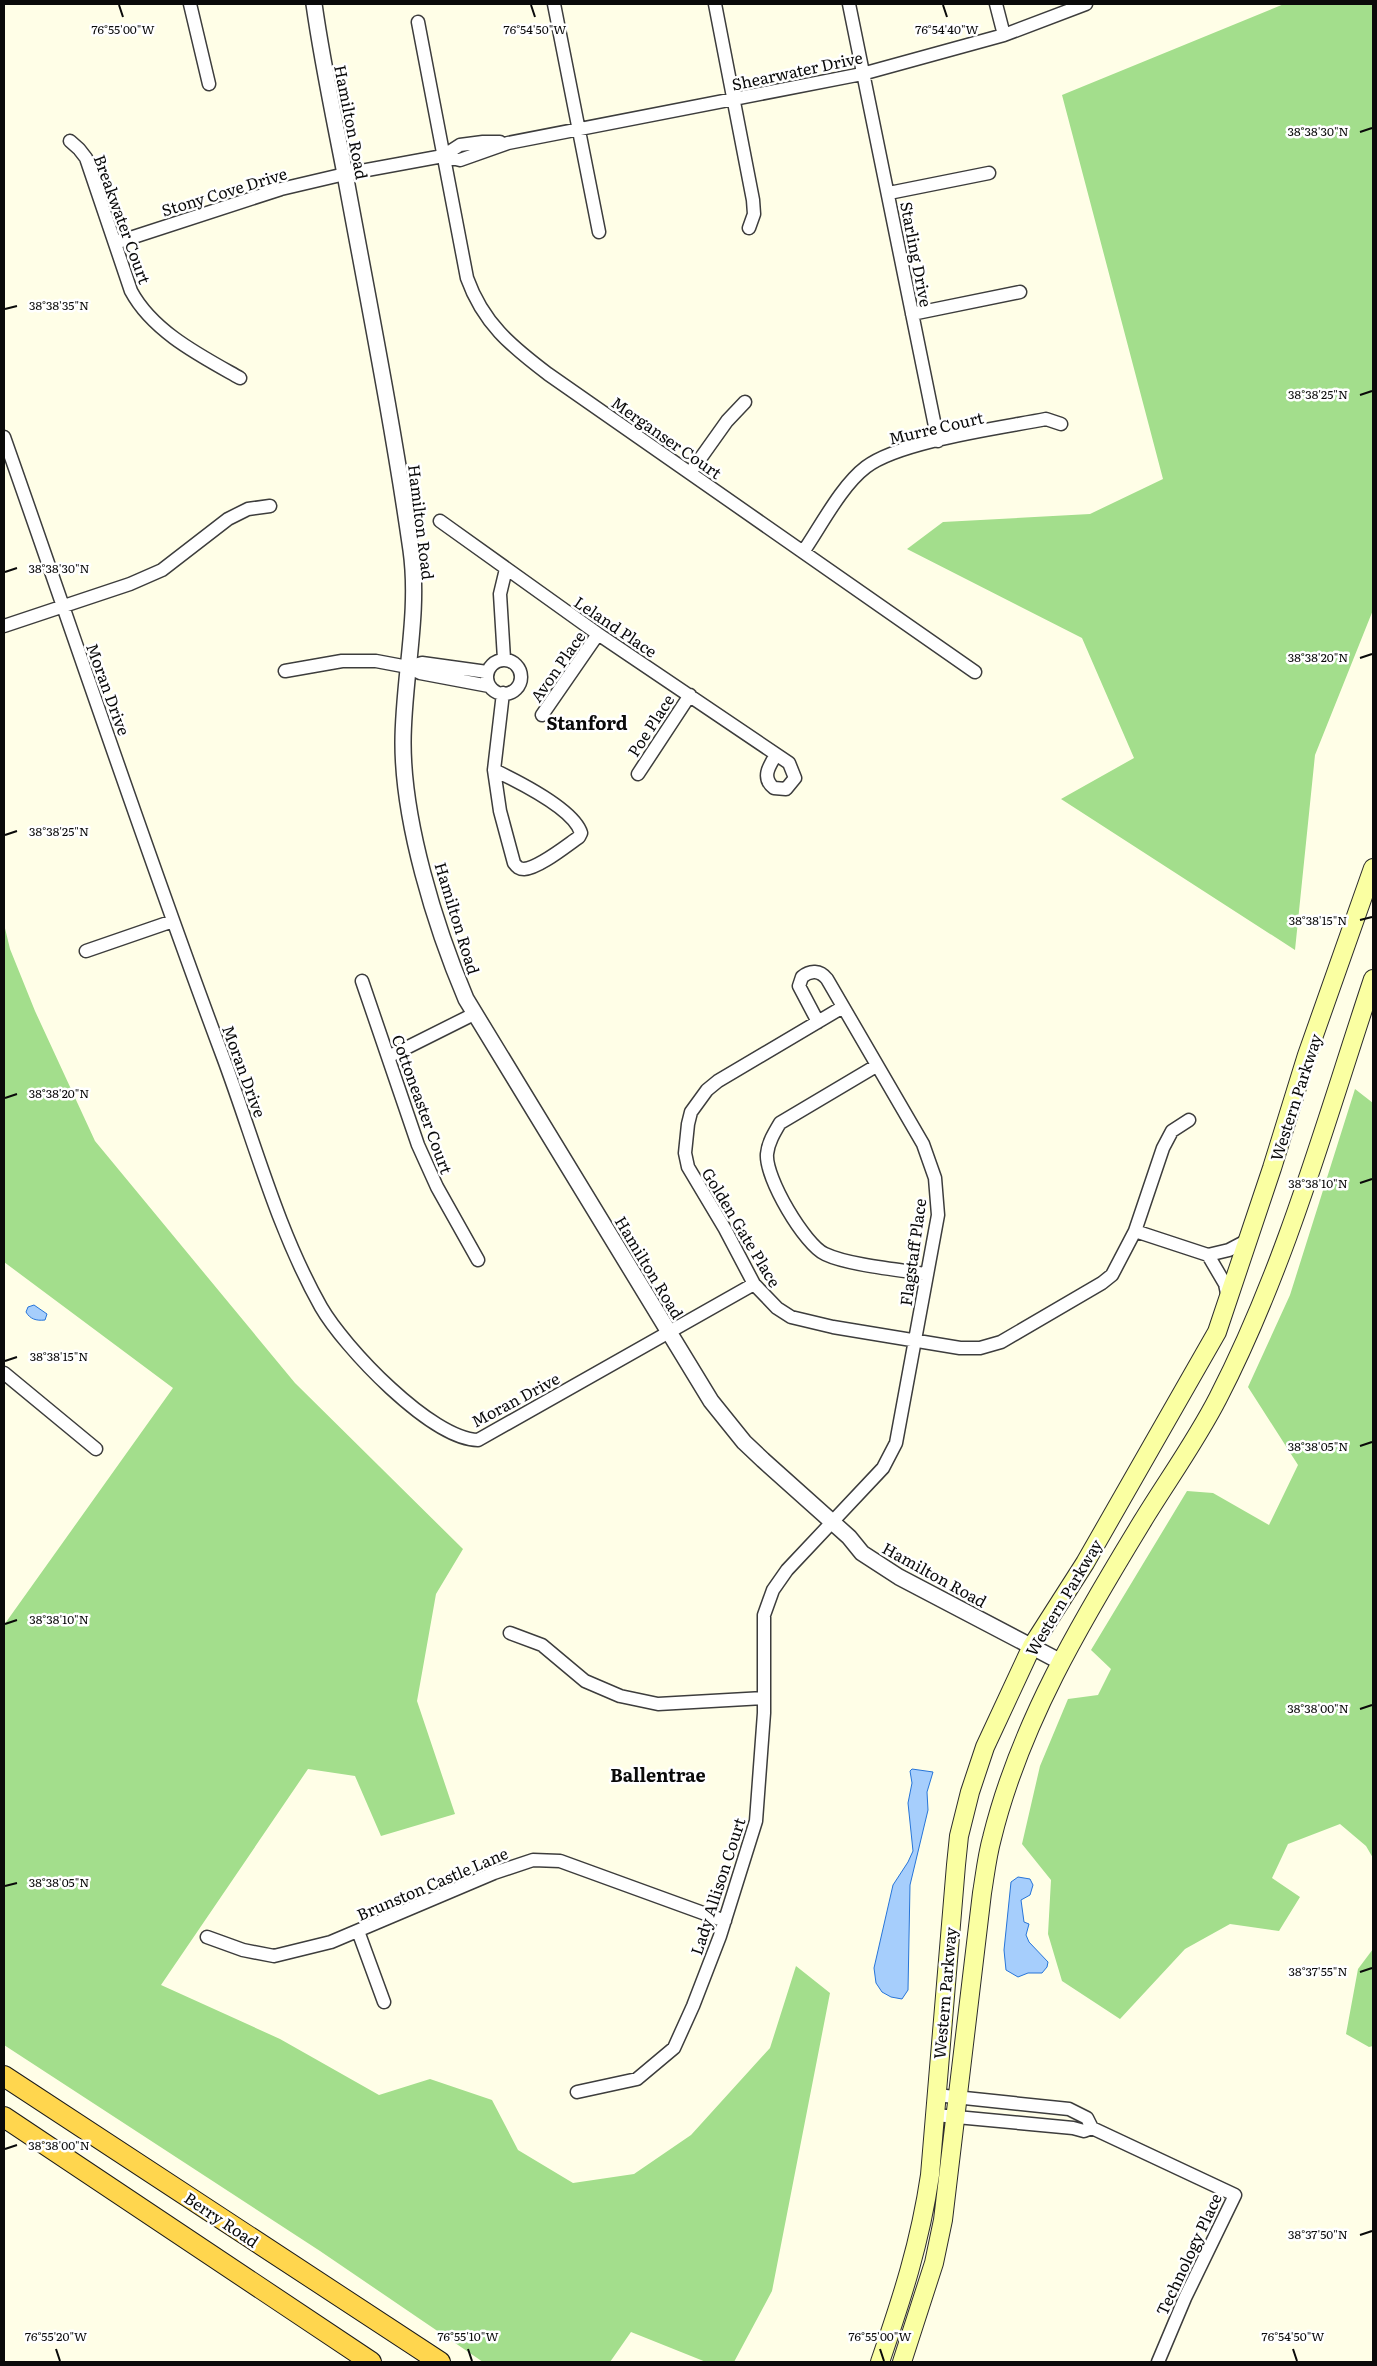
<svg xmlns="http://www.w3.org/2000/svg" width="1377" height="2366" font-family="Literata,serif">
<style>
.forest{fill:#a3de8c}
.water{fill:#a6cefc;stroke:#2775d9}
.lines{fill:none;stroke-linecap:round;stroke-linejoin:round}
.minor-casing{stroke:#3d3d3d;stroke-width:15}
.tertiary-casing{stroke:#3d3d3d;stroke-width:18}
.secondary-casing{stroke:#2c2c2c;stroke-width:20}
.trunk-casing{stroke:#1b1b1b;stroke-width:22}
.minor{stroke:#fff;stroke-width:12}
.tertiary{stroke:#fff;stroke-width:15}
.secondary{stroke:#faffa2;stroke-width:18}
.trunk{stroke:#ffd64e;stroke-width:20}
.ticks{fill:none;stroke:#0a0a0a;stroke-width:2}
.labels{text-anchor:middle;dominant-baseline:central;stroke-width:5;stroke-linejoin:round;paint-order:stroke}
.street-label{font-size:16px;fill:#0a0a0a;stroke:#fff}
.neighbourhood-label{font-size:18px;font-weight:bold;fill:#0a0a0a;stroke:#fff}
.ticks-label{font-size:12px;text-anchor:middle;fill:#0a0a0a;stroke:#fff;stroke-width:5;stroke-linejoin:round;paint-order:stroke}
</style>
<rect width="100%" height="100%" fill="#fffee7"/>
<path class="forest" d="M1284,4h89v606l-58,145 -20,195 -234,-151 73,-41 -52,-120 -175,-89 36,-27 147,-8 73,-35 -101,-384z
M4,924l6,25 25,62 60,130 200,242 168,166 -27,45 -19,107 38,113 -74,22 -26,-60 -47,-7 -147,216 119,54 99,56 51,-16 62,21 26,50 55,33 61,-9 57,-39 79,-87 26,-82 34,27 -58,298 -38,71h-28l-75,-30 -21,30h-127l-163,-111 -316,-206v-420l169,-237 -169,-126z
M1355,1089l18,14v755l-7,-12 -26,-22 -52,20 -16,34 28,19 -21,34 -49,-7 -45,25 -65,70 -58,-38 -14,-47 3,-54 -29,-36 18,-78 28,-67 30,-4 13,-26 -20,-19 96,-159 26,2 56,32 29,-60 -50,-78 42,-92z
M1373,1949v97l-4,1 -23,-13 12,-65z"/>
<path class="water" d="M34,1305l13,9 -2,6c-9,1 -15,-1 -19,-8l2,-5z
M912,1769l21,3 -6,20 1,18 -18,75 -2,105 -6,9 -11,-2 -9,-5 -6,-9 -2,-15 19,-83 15,-23 5,-11 -5,-48 4,-20 -2,-12z
M1018,1877l12,2 3,6 -3,10 -9,5 3,22 5,2 -3,11 3,7 19,20 -1,5 -5,6h-14l-10,4 -12,-7 -2,-20 7,-68z"/>
<g class="lines">
<defs>
<path id="minor" d="M190,4l19,80
M554,4l45,228
M715,4l38,196 1,14 -5,14
M849,4l89,437
M996,4l8,31
M418,22l49,256c16,45 44,68 81,96l427,298
M70,141l9,8 7,9 45,133c22,41 70,65 109,87
M443,156l17,4 48,-17 354,-69 142,-39 82,-31
M889,193l100,-20
M115,243l166,-54 64,-15 98,-18 17,-11 23,-3h17
M912,314l108,-22
M4,437c73,207 142,415 219,620 31,83 54,172 98,250 23,40 110,132 157,133l276,-156
M690,473l37,-52 18,-19
M440,521l158,113 191,129 6,15 -9,11 -12,-1c-13,-10 -5,-22 2,-33
M803,552c18,-26 38,-66 63,-85 34,-26 135,-39 180,-48l15,5
M4,626l126,-42 32,-14 66,-51 20,-10 22,-3
M504,659l-4,-65 6,-25
M487 677a17 17 0 1 1 34 0a17 17 0 1 1-34 0Z
M408,667l14,-4 65,9
M285,671l57,-10h34l32,6 12,6 69,13
M542,715l56,-81
M494,770c23,11 80,39 87,63l-2,4c-13,9 -40,31 -55,32 -5,0 -7,-2 -10,-6l-14,-52z
M494,770l9,-77
M638,774l52,-79
M86,951l87,-30
M362,981l56,164 19,42 41,73
M843,1007l-125,74 -11,9 -16,22 -3,12 -3,29 3,14 37,62 29,55 23,24 14,9 42,10 127,21h20l21,-6 101,-59 10,-8 23,-44 28,-83 9,-17 17,-11
M388,1057l86,-43
M876,1066l-96,57c-6,10 -12,20 -13,31 -2,24 38,91 58,100 23,11 75,16 102,20
M1135,1231l73,24 21,-5 19,-10
M1208,1255l17,29 3,14
M4,1373l92,76
M510,1633l32,12 43,36 35,15 38,8 106,-6
M358,1931l26,71
M207,1937l36,13 31,6 57,-14 163,-69 39,-13 27,1 165,60
M577,2092l60,-13 37,-31 19,-42 27,-70 36,-115 8,-108v-98l9,-25 14,-20 96,-102 13,-25 42,-228 -3,-37 -12,-34 -96,-165c-7,-9 -17,-9 -25,-2l-3,9 19,36
M936,2095l133,14 18,9 5,10 143,67 -50,103 -27,64
M935,2115l138,13 11,3 8,-3"/>
<path id="tertiary" d="M314,4c8,57 20,113 31,170 23,125 48,250 66,376 9,64 -8,129 -8,193 0,79 32,183 63,256l245,402 33,41 19,18 86,77 13,16 37,24 162,85"/>
<path id="secondary" d="M880,2362c22,-64 40,-119 50,-187l26,-310 3,-29 11,-44 15,-45 47,-101 53,-83 132,-231 55,-164 35,-113 66,-187
M902,2362l32,-99 9,-43 39,-327c3,-18 5,-37 10,-55 28,-114 89,-216 150,-316 25,-41 54,-81 76,-124 68,-132 108,-278 155,-419"/>
<path id="trunk" d="M4,2076l436,286
M4,2117l367,245"/>
</defs>
<use href="#minor" class="minor-casing"/>
<use href="#tertiary" class="tertiary-casing"/>
<use href="#secondary" class="secondary-casing"/>
<use href="#trunk" class="trunk-casing"/>
<use href="#minor" class="minor"/>
<use href="#tertiary" class="tertiary"/>
<use href="#secondary" class="secondary"/>
<use href="#trunk" class="trunk"/>
</g>
<path class="ticks" d="M119,5l4,12M531,5l4,12M943,5l4,12M1360,132l12,-4M5,309l12,-3M1360,395l12,-4M5,572l12,-4M1360,658l12,-4M5,835l12,-4M1360,920l12,-3M5,1098l12,-4M1360,1183l12,-4M5,1361l12,-4M1360,1446l12,-4M5,1624l12,-4M1360,1709l12,-4M5,1886l12,-3M1360,1972l12,-4M5,2149l12,-4M1360,2235l12,-4M56,2349l4,12M468,2349l4,12M880,2349l4,12M1293,2349l4,12"/>
<g class="labels">
<g class="street-label">
<text transform="translate(797 70) rotate(-12)">Shearwater Drive</text>
<text transform="translate(352 122) rotate(79)">Hamilton Road</text>
<text transform="translate(224 191) rotate(-17)">Stony Cove Drive</text>
<text transform="translate(123 219) rotate(70)">Breakwater Court</text>
<text transform="translate(917 254) rotate(79)">Starling Drive</text>
<text transform="translate(936 427) rotate(-13)">Murre Court</text>
<text transform="translate(667 437) rotate(35)">Merganser Court</text>
<text transform="translate(422 522) rotate(83)">Hamilton Road</text>
<text transform="translate(616 626) rotate(34)">Leland Place</text>
<text transform="translate(557 666) rotate(-55)">Avon Place</text>
<text transform="translate(109 689) rotate(70)">Moran Drive</text>
<text transform="translate(650 725) rotate(-57)">Poe Place</text>
<text transform="translate(458 918) rotate(73)">Hamilton Road</text>
<text transform="translate(245 1071) rotate(70)">Moran Drive</text>
<text transform="translate(1295 1097) rotate(-72)">Western Parkway</text>
<text transform="translate(423 1104) rotate(70)">Cottoneaster Court</text>
<text transform="translate(742 1227) rotate(59)">Golden Gate Place</text>
<text transform="translate(912 1252) rotate(-82)">Flagstaff Place</text>
<text transform="translate(650 1267) rotate(59)">Hamilton Road</text>
<text transform="translate(515 1399) rotate(-28)">Moran Drive</text>
<text transform="translate(935 1574) rotate(29)">Hamilton Road</text>
<text transform="translate(1063 1597) rotate(-59)">Western Parkway</text>
<text transform="translate(432 1883) rotate(-23)">Brunston Castle Lane</text>
<text transform="translate(717 1886) rotate(-72)">Lady Allison Court</text>
<text transform="translate(944 1993) rotate(-85)">Western Parkway</text>
<text transform="translate(222 2219) rotate(34)">Berry Road</text>
<text transform="translate(1188 2254) rotate(-65)">Technology Place</text>
</g>
<g class="neighbourhood-label">
<text x="587" y="722">Stanford</text>
<text x="658" y="1774">Ballentrae</text>
</g>
</g>
<g class="ticks-label">
<text x="123" y="34">76°55'00"W</text>
<text x="535" y="34">76°54'50"W</text>
<text x="947" y="34">76°54'40"W</text>
<text x="1318" y="136">38°38'30"N</text>
<text x="59" y="310">38°38'35"N</text>
<text x="1318" y="399">38°38'25"N</text>
<text x="59" y="573">38°38'30"N</text>
<text x="1318" y="662">38°38'20"N</text>
<text x="59" y="836">38°38'25"N</text>
<text x="1318" y="925">38°38'15"N</text>
<text x="59" y="1098">38°38'20"N</text>
<text x="1318" y="1188">38°38'10"N</text>
<text x="59" y="1361">38°38'15"N</text>
<text x="1318" y="1451">38°38'05"N</text>
<text x="59" y="1624">38°38'10"N</text>
<text x="1318" y="1713">38°38'00"N</text>
<text x="59" y="1887">38°38'05"N</text>
<text x="1318" y="1976">38°37'55"N</text>
<text x="59" y="2150">38°38'00"N</text>
<text x="1318" y="2239">38°37'50"N</text>
<text x="56" y="2341">76°55'20"W</text>
<text x="468" y="2341">76°55'10"W</text>
<text x="880" y="2341">76°55'00"W</text>
<text x="1293" y="2341">76°54'50"W</text>
</g>
<rect width="1377" height="2366" fill="none" stroke="#0a0a0a" stroke-width="10"/>
</svg>
